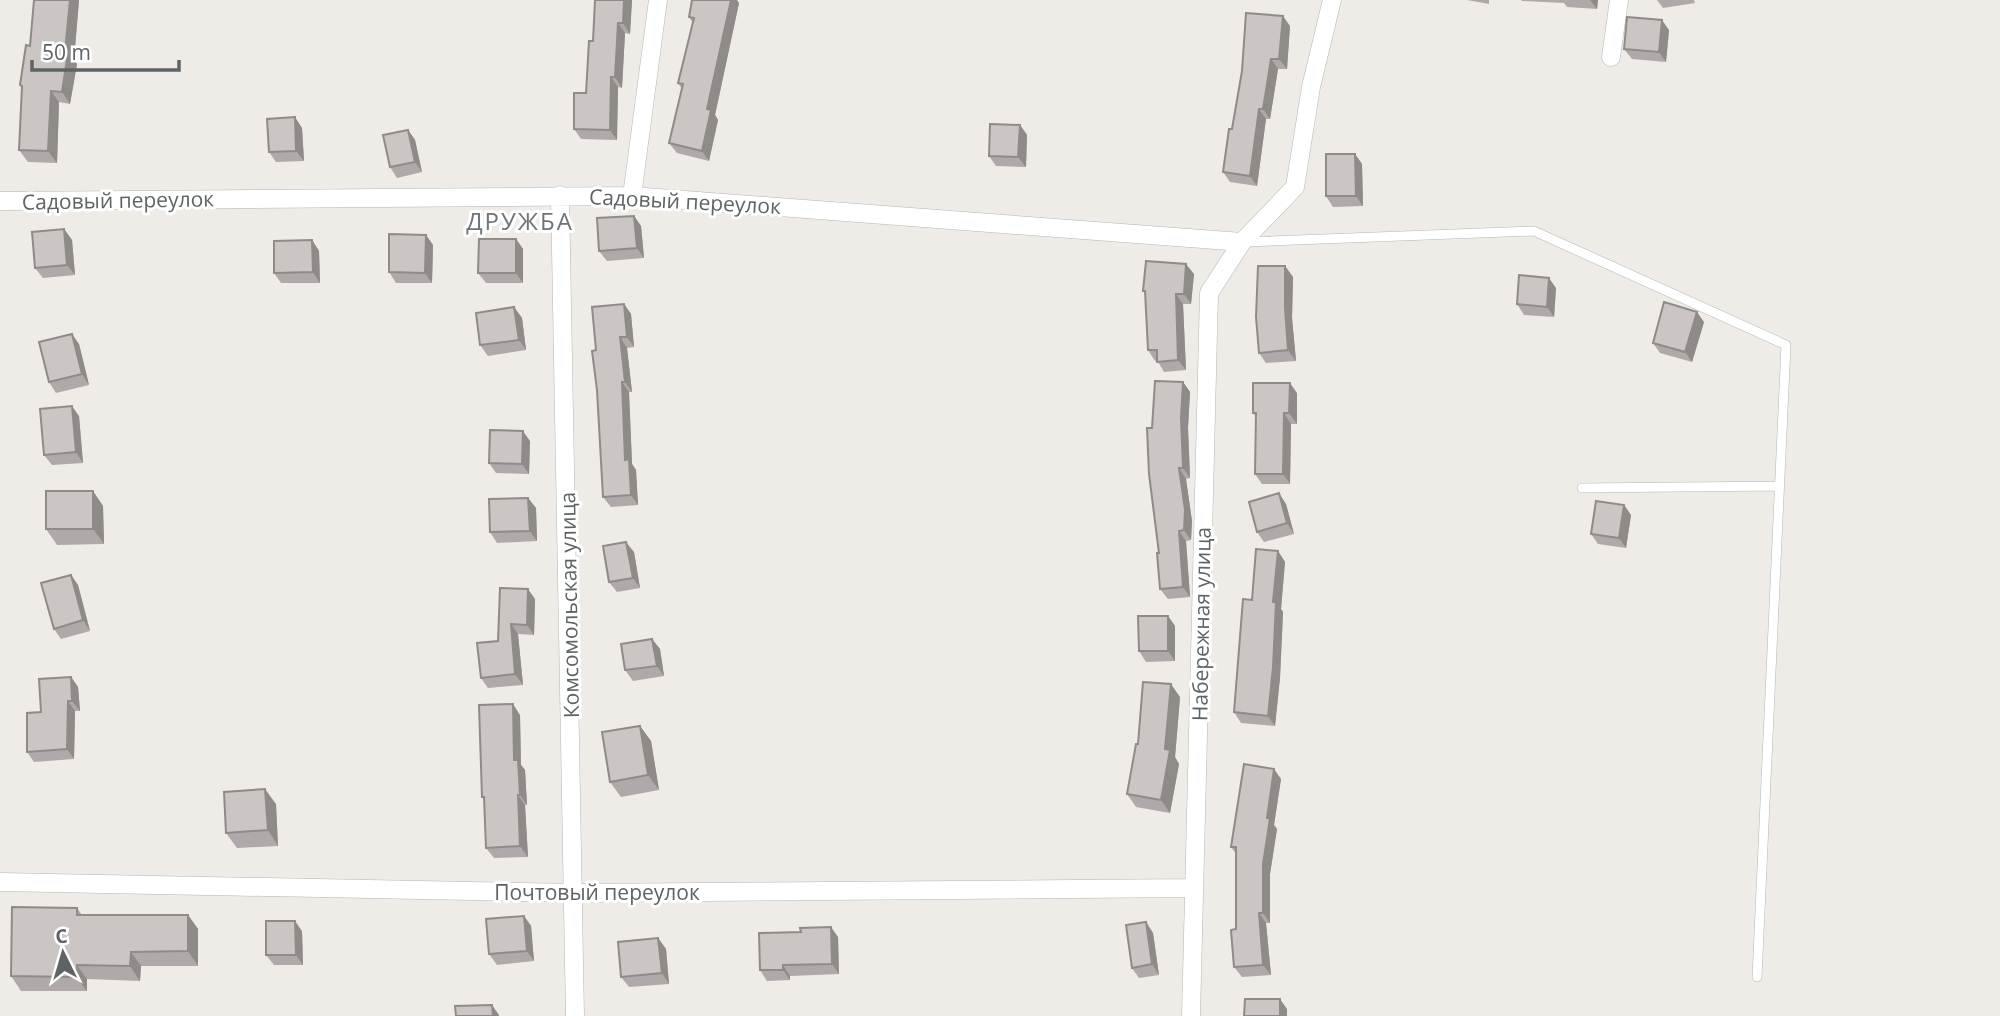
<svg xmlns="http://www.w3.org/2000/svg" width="2000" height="1016" font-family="'Open Sans',sans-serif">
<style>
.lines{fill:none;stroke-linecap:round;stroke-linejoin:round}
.service-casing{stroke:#b2b6b8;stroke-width:10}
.minor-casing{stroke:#b2b6b8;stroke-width:19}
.service{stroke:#fff;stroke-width:9}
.minor{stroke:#fff;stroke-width:18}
.wall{fill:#afaaa9}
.shaded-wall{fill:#8e8b89}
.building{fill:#cbc6c4;stroke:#8e8b89;stroke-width:2}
.labels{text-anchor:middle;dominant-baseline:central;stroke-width:6;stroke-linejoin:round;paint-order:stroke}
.street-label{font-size:21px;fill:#5e6466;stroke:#fff}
.quarter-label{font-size:24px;letter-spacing:2px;fill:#6f7678;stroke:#fff}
</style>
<rect width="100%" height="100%" fill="#efebe7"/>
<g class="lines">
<defs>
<path id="service" d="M1244,242l290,-11 252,114 -29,632
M1582,488l198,-2"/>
<path id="minor" d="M1611,57l8,-57
M560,195l15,821
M632,196l26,-196
M0,201l632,-5 610,46
M0,882l575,11 619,-5
M1191,1016l18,-723 33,-51 53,-55 16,-100 21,-87"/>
</defs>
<use href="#service" class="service-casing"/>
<use href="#minor" class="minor-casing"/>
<use href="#service" class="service"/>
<use href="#minor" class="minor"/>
</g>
<path class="wall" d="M34,0h45l-5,60 3,4 -7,40 -11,-2 -2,61 -29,-1 -9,-12 3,-62 -2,-3 10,-39z
M595,0h37l-2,34 -5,-1 -3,55 -4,-1 -1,53 -36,-1 -7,-10 12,-36 7,-52z
M1467,0h22v4z
M1521,0h77l-1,9 -30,-2 -3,-4 -42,-2z
M1657,0h37l1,3 -32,5z
M739,3l-24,112 3,5 -9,41 -32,-8 -8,-10 13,-54 -4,-6 15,-60 -4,-6z
M1290,26l-3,43h-9l-8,50h-4l-9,67 -27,-4 -7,-10 9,-43z
M1669,30l-3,32 -34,-3 -8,-10z
M1020,125l7,10 -1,32 -30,-1 -7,-10z
M302,128l2,33 -28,1 -7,-10z
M408,130l7,10 7,32 -25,6 -7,-11z
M1355,154l7,10 1,42 -30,1 -7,-11z
M634,216l7,10 3,32 -37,3 -8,-10z
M64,229l8,11 3,35 -32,3 -8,-10z
M426,235l7,10 -1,38h-36l-7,-11z
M516,239l7,10v34h-37l-8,-10z
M312,240l7,11 1,32h-39l-7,-10z
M1285,266l8,11 -1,41 4,43 -30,2 -7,-10z
M1194,274l-3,30h-8l3,66 -22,2 -7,-12 -2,1 -7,-11 -2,-56 -3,-3z
M1556,288l-2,29 -30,-2 -7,-11z
M624,304l7,10 3,33 -7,1 5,44h-3l3,72 4,6 2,35 -27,2 -8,-10 -7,-147z
M514,307l8,11 4,32 -38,6 -8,-11z
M1704,322l-12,40 -32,-9 -7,-10z
M79,344l10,41 -33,8 -7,-11z
M1183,382l7,10 -2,36 2,50 -4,1 6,42 -1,19 -5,1 4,56 -22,2 -8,-10 -8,-161z
M1297,393v31h-6l-1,60h-28l-7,-10 1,-57 -3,-4z
M79,416l4,47 -31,2 -8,-10z
M530,441l-1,33 -33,-1 -7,-10z
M93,491l10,15 1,38 -47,1 -11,-16z
M528,498l8,10 1,33 -40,2 -7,-11z
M1286,504l8,30 -30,8 -7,-10z
M1624,505l7,10 -5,33 -28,-4 -7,-10z
M1278,551l7,11 -4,47 2,3 -3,66 -5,48 -34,-3 -7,-11 18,-112z
M634,552l6,36 -23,4 -8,-10z
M71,575l7,10 12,46 -29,8 -7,-10z
M500,588l35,11 -1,36 -16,-1 5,51 -35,3 -7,-10 17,-37z
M1168,616l7,10v35l-29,1 -7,-11z
M652,639l8,10 4,27 -31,5 -8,-11z
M71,677l7,10 2,24h-5l-1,48 -40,3 -7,-10 14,-40z
M1180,697l-5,60 4,7 -9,49 -34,-6 -9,-13 11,-50z
M520,715l1,50 4,5 2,35h-2l3,52 -34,1 -8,-10 -2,-48 -2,-3z
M640,726l11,15 8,49 -38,7 -11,-15z
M1281,779l-7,46 3,4 -7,45v49h-4l5,52 -29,2 -8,-10 2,-38v-75l-5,-7z
M276,804l2,42 -41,2 -11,-15z
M77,908l5,7h106l10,14v37h-57l-1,15 -53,-2v12h-66l-10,-15z
M524,916l7,10 3,35 -37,4 -8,-11z
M1146,922l7,11 6,42 -20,3 -7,-10z
M302,931l1,34h-29l-8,-10z
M838,937l1,37 -49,2v4l-23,1 -7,-11z
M658,938l8,11 3,35 -40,3 -8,-10z"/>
<path class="shaded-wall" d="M70,0h9l-5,60 3,4 -7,40 -8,-12z
M624,0h8l-2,34 -7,-11z
M731,0h6l2,3 -24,112 3,5 -9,41 -7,-10 5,-42z
M1590,0h8l-1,9z
M1283,16l7,10 -3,43 -8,-10z
M1662,20l7,10 -3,32 -7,-10z
M618,23l7,10 -3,55 -7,-11z
M1271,59l7,10 -8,50 -7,-10z
M611,77l7,10 -1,53 -7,-10z
M51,91l8,11 -2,61 -9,-12z
M1259,109l7,10 -9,67 -7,-10z
M295,117l7,11 2,33 -8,-10z
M1020,125l7,10 -1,32 -8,-10z
M408,130l7,10 7,32 -7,-10z
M1355,154l7,10 1,42 -7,-10z
M634,216l7,10 3,32 -7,-10z
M64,229l8,11 3,35 -8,-10z
M426,235l7,10 -1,38 -7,-10z
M516,239l7,10v34l-7,-10z
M312,240l7,11 1,32 -7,-11z
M1186,264l8,10 -3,30 -7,-10z
M1285,266l8,11 -1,41 4,43 -8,-11 -3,-42z
M1549,278l7,10 -2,29 -7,-10z
M1176,294l7,10 3,66 -8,-10z
M624,304l7,10 3,33 -7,-10z
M514,307l8,11 4,32 -7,-10z
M1697,312l7,10 -12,40 -7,-10z
M72,334l7,10 10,41 -7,-11z
M620,337l7,11 5,44 -7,-10z
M622,382l7,10 3,72 4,6 2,35 -7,-10 -6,-35z
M1183,382l7,10 -2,36 2,50 -7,-10 -2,-50z
M1290,383l7,10v31l-8,-11z
M72,406l7,10 4,47 -7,-11z
M1284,413l7,11 -1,60 -7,-10z
M523,431l7,10 -1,33 -7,-10z
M1179,468l7,11 6,42 -1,19 -7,-10z
M93,491l10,15 1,38 -11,-15z
M1279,493l7,11 8,30 -7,-11z
M528,498l8,10 1,33 -7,-10z
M1624,505l7,10 -5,33 -7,-10z
M1179,531l7,10 4,56 -7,-10z
M626,542l8,10 6,36 -7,-10z
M1278,551l7,11 -4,47 2,3 -3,66 -5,48 -7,-10 5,-114z
M71,575l7,10 12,46 -7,-11z
M528,589l7,10 -1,36 -7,-10z
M1168,616l7,10v35l-7,-10z
M511,624l7,10 5,51 -8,-11z
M652,639l8,10 4,27 -7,-10z
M71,677l7,10 2,24 -8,-10z
M1171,684l9,13 -5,60 4,7 -9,49 -9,-13z
M68,701l7,10 -1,48 -7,-10z
M513,704l7,11 1,50 4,5 2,35 -7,-10 -6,-35z
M640,726l11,15 8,49 -11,-15z
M1274,769l7,10 -7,46 3,4 -7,45v49l-7,-10v-49l4,-46z
M265,789l11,15 2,42 -10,-16z
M518,795l7,10 3,52 -8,-11z
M1259,913l7,10 5,52 -8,-10z
M188,915l10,14v37l-10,-15z
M524,916l7,10 3,35 -7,-10z
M295,921l7,10 1,34 -7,-10z
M1146,922l7,11 6,42 -7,-11z
M831,927l7,10 1,37 -7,-10z
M658,938l8,11 3,35 -7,-11z
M131,952l10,14 -1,15 -10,-15z
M77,965l10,14v12l-11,-14z
M783,965l7,11v4l-7,-10z
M1280,999l7,10v7h-7z
M492,1005l7,10v1h-6z"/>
<path class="building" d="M34,0h36l-5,51 3,1 -6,40 -11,-1 -3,60 -29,-1 3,-64 -2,-1 6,-40 4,1z
M595,0h29l-1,23h-5l-3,54h-4l-1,53 -36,-1v-36h12l3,-52h4z
M692,0h39l-24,109 4,1 -9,41 -33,-8 14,-59 -5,-1 16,-65 -5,-1z
M1246,13l37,3 -4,43h-8l-8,50h-4l-9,67 -27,-4 6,-43h3l10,-58z
M1627,17l35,3 -3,32 -35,-3z
M295,117l1,34 -27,1 -2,-33z
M990,124l30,1 -2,32 -29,-1z
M408,130l7,32 -25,5 -7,-32z
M1326,154h29l1,42h-30z
M634,216l3,32 -38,3 -2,-33z
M64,229l3,36 -32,3 -3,-36z
M389,234l37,1 -1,38 -36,-1z
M479,239h37v34h-38z
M312,240l1,32 -39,1v-32z
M1146,261l40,3 -2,30h-8l2,66 -21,2v-12h-9l-3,-59h-2z
M1258,266h27v42l3,42 -29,3 -3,-36z
M1519,275l30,3 -2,29 -30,-3z
M1664,302l33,10 -12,40 -32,-9z
M624,304l3,33h-7l5,45h-3l3,78 4,-1 2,36 -28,2 -6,-107 -5,-39 4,-1 -4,-43z
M514,307l5,33 -39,5 -4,-32z
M72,334l10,40 -33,8 -10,-40z
M1155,381l28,1 -2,36 2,50h-4l6,42 -1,20 -5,1 4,56 -23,2 -3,-36h2l-10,-79 -2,-46h5z
M1253,383h37l-1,30h-5l-1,61h-28l1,-61h-3z
M72,406l4,46 -32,3 -4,-46z
M490,430l33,1 -1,33 -33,-1z
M46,491h47v38h-47z
M1279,493l8,30 -30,9 -8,-30z
M528,498l2,33 -40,1 -1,-33z
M1596,501l28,4 -5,33 -28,-4z
M626,542l7,36 -24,4 -6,-36z
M1256,549l22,2 -5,51h3l-3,65 -5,49 -34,-4 9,-113 9,1z
M71,575l12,45 -29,9 -13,-46z
M500,588l28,1 -1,36 -16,-1 4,50 -34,4 -4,-35 21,-2z
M1138,616h30v35h-29z
M652,639l5,27 -32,4 -4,-26z
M71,677l1,24h-4l-1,48 -40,3v-39l14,-1 -2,-33z
M1143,682l28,2 -6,65 5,1 -9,50 -34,-6 9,-50h2z
M513,704l1,56h4l2,35h-2l2,51 -34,2 -2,-51h-2l-3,-92z
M640,726l8,49 -38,7 -8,-50z
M1244,764l30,5 -7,49h3l-7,46v49h-4l4,52 -29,2 -3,-37 5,-1v-82h-5z
M265,789l3,41 -42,3 -2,-41z
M12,907l65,1v7h111v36l-57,1 -1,14 -53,-1 -1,12 -65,-1z
M524,916l3,35 -38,3 -3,-35z
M266,921h29l1,34h-30z
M1146,922l6,42 -20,4 -6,-43z
M831,927l1,37 -49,1v5h-23l-1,-37 42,-1 -1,-4z
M658,938l4,35 -41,4 -3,-35z
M1245,999h35v17h-36z
M492,1005l1,11h-37l-1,-10z"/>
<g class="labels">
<g class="street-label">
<text transform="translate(118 200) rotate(-1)">Садовый переулок</text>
<text transform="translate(685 201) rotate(3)">Садовый переулок</text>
<text transform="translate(569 605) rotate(-91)">Комсомольская улица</text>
<text transform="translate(1201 624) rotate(-89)">Набережная улица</text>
<text x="597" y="892">Почтовый переулок</text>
</g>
<g class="quarter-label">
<text x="520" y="220">ДРУЖБА</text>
</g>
</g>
<g transform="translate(63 953) rotate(355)" stroke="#ffffff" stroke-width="5" paint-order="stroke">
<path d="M0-5L12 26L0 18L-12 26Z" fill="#5e6466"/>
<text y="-10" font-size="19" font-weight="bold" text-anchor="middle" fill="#5e6466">С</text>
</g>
<path d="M32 60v10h147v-10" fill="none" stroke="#5e6466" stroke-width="3.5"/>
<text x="42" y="60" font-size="21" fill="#5e6466" stroke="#ffffff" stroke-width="5" paint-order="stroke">50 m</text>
</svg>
